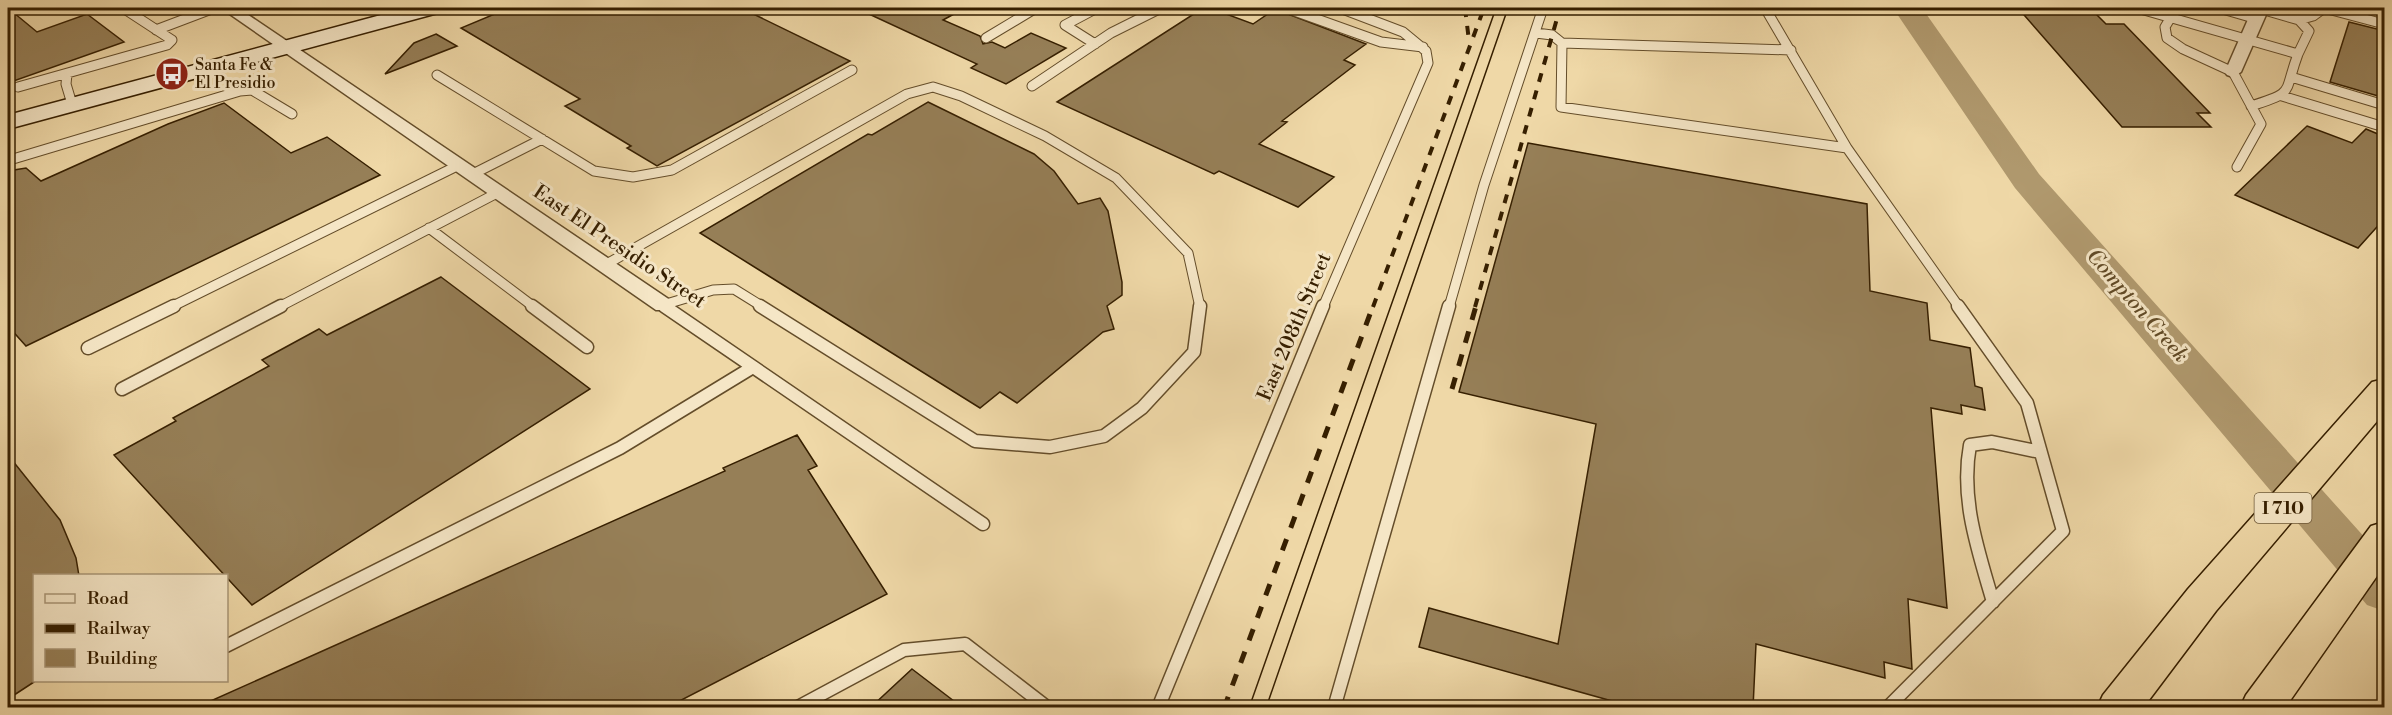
<svg xmlns="http://www.w3.org/2000/svg" width="2392" height="715" font-family="'Libre Bodoni',serif">
<style>
.lines{fill:none;stroke-linecap:round;stroke-linejoin:round}
.river{fill:#b0996e;fill-rule:evenodd}
.building{fill:#967f57;stroke:#361f00;stroke-width:1.5}
.service-far1-casing{stroke:#644d2a;stroke-width:11}
.service-casing{stroke:#644d2a;stroke-width:15}
.minor-casing{stroke:#644d2a;stroke-width:3}
.secondary-casing{stroke:#361f00;stroke-width:3}
.motorway-casing{stroke:#361f00;stroke-width:3}
.service-far1{stroke:#f5e6c6;stroke-width:9}
.service{stroke:#f5e6c6;stroke-width:12}
.minor{fill:#f5e6c6;fill-rule:evenodd}
.secondary{fill:#f5e6c6;fill-rule:evenodd}
.motorway{fill:#efd8a7;fill-rule:evenodd}
.tram{stroke:#361f00;stroke-width:1.5}
.rail-far1{stroke:#361f00;stroke-width:4;stroke-dasharray:9 9;stroke-linecap:butt}
.rail{stroke:#361f00;stroke-width:5;stroke-dasharray:12 12;stroke-linecap:butt}
.labels{text-anchor:middle;dominant-baseline:central;stroke-width:6;stroke-linejoin:round;paint-order:stroke}
.far-poi-label{font-size:16px;fill:#361f00;stroke:#f5e6c6;text-anchor:start}
.shield{fill:#f5e6c6;stroke:#6f5b3b;stroke-width:1.5}
.shield-label{font-size:18px;font-weight:bold;fill:#361f00}
.street-label{font-size:20px;fill:#361f00;stroke:#f5e6c6}
.water-label{font-size:21px;font-style:italic;fill:#614a26;stroke:#f5e6c6}
</style>
<rect width="100%" height="100%" fill="#efd8a7"/>
<filter id="stains"><feTurbulence type="fractalNoise" baseFrequency=".00333" numOctaves="4"/><feColorMatrix values="0 0 0 0 .2 0 0 0 0 .09 0 0 0 0 .02 0 0 0 .5 -.17"/></filter>
<radialGradient id="worn" r=".72"><stop offset=".6" stop-color="#630" stop-opacity="0"/><stop offset="1" stop-color="#630" stop-opacity=".3"/></radialGradient>
<g class="lines">
<path class="river" d="M1893,8h29l117,166 345,385v52l-17,-6 -352,-417z"/>
</g>
<path class="building" d="M8,8l29,24 50,-18 37,28 -116,41z
M509,8h232l109,53 -193,105 -30,-18 4,-2 -66,-40 15,-7 -119,-71z
M856,8h109l-22,12 37,16 3,8 9,-2 13,6 26,-15 35,15 -60,36 -35,-16 6,-4z
M1203,8h7l43,16 22,-15 91,35 -22,16 11,5 -73,56 5,1 -28,22 75,33 -36,30 -79,-36 -5,3 -157,-72z
M2018,8h72l16,16h18l86,89h-13l14,14h-89z
M2349,22l36,9v67l-55,-16z
M436,34l21,12 -72,28 29,-31z
M928,102l106,52 20,17 24,33 22,-6 8,13 14,71v13l-15,11 7,23 -11,3 -86,71 -17,-11 -20,16 -280,-175 168,-99 4,1z
M224,103l67,50 36,-16 53,38 -354,171 -18,-20v-155l18,-3 15,13 127,-57z
M2307,126l45,17 14,-14 19,8v81l-27,30 -123,-53z
M1528,143l339,61 3,87 57,12 3,37 40,8 5,38 7,2 3,22 -24,-5 1,9 -31,-6 16,200 -39,-9 4,70 -28,-7 1,16 -129,-34 -3,64h-116l-218,-61 10,-39 129,36 38,-220 -137,-32z
M441,277l149,112 -338,216 -138,-150 62,-34 -3,-3 96,-52 -7,-6 57,-31 8,6z
M797,435l20,31 -9,4 79,124 -221,114h-471l530,-237 -2,-3z
M8,455l52,65 16,38 3,18h-45v106l-26,17z
M912,669l51,39h-93z"/>
<g class="lines">
<defs>
<path id="service-far1" d="M1286,8l95,34 42,5
M1765,8l82,140
M2137,8l161,46 11,-23 -10,-11 -38,-11
M2219,8l38,11
M2324,8l60,16
M2171,17l-6,10 2,11 16,11 50,23 28,52 -24,43
M2299,20l14,-4 11,-8
M156,30l58,-22
M1536,33l16,2 10,8 229,7
M986,38l50,-30
M1562,43l-1,64 286,41 112,159
M1095,44l-30,-19 32,-17
M67,74l-1,10 6,20
M437,75l157,96 39,6 39,-7 180,-100
M2291,77l93,28
M1032,86l79,-53 50,-25
M18,87l149,-42 5,-5 -49,-32
M2282,96l102,31
M2251,106c45,-14 32,-12 47,-52
M8,158l5,1 227,-68 12,-1 40,24
M473,174l69,-35
M429,228l105,79
M605,265l302,-171 26,-7 28,9 84,40 71,42 72,75 12,54
M663,305l50,-15 21,-1 29,18
M663,305l3,2
M171,307l288,-142
M279,307l220,-115
M1323,307l105,-244 -2,-12 -23,-19 -63,-24
M1449,307l35,-122 59,-177"/>
<path id="service" d="M532,306l55,41
M664,306l319,218
M760,306l215,135 75,6 54,-11 38,-28 52,-56 6,-46
M88,348l86,-42
M122,389l159,-83
M1993,602c-15,-52 -33,-103 -23,-157l22,-3 48,10
M226,646l394,-198 133,-81
M796,708l108,-58 61,-6 83,64
M1158,708l165,-402
M1339,708l-3,-7 113,-395
M1887,708l176,-177 -36,-128 -69,-97"/>
<path id="minor" d="M221,8h17l432,292 3,5 -3,5h-14z
M2253,8h16l-28,64 -8,5 -6,-2 -2,-3z"/>
<path id="secondary" d="M407,8h34l-3,5 -430,116v-14z"/>
<path id="motorway" d="M2384,379v34l-168,198 -73,97h-46l6,-13 85,-106 184,-207z
M2384,522v44l-99,142h-45l6,-13 125,-169z"/>
</defs>
<use href="#service-far1" class="service-far1-casing"/>
<use href="#service" class="service-casing"/>
<use href="#minor" class="minor-casing"/>
<use href="#secondary" class="secondary-casing"/>
<use href="#motorway" class="motorway-casing"/>
<use href="#service-far1" class="service-far1"/>
<use href="#service" class="service"/>
<use href="#minor" class="minor"/>
<use href="#secondary" class="secondary"/>
<use href="#motorway" class="motorway"/>
<path class="tram" d="M1249,708l247,-700
M1266,708l242,-700"/>
<path class="rail-far1" d="M1465,8l4,33
M1373,307l111,-299
M1475,307l85,-299"/>
<path class="rail" d="M1452,389l24,-83
M1224,708l149,-402"/>
</g>
<defs>
<symbol id="bus-disc" viewBox="-11 -11 22 22"><circle r="9.5" fill="#8f2418" stroke="#f5e6c6"/><path d="M-5-6H5V4H4V6H2V4H-2V6H-4V4H-5ZM-3.5-4V0h7V-4ZM-3.5 1.2v1.5H-2V1.2ZM2 1.2v1.5H3.5V1.2Z" fill="#fff"/></symbol>
</defs>
<g fill-rule="evenodd">
<use href="#bus-disc" x="153" y="55" width="38" height="38"/>
</g>
<g class="labels">
<g class="far-poi-label">
<text x="195" y="65">Santa Fe &amp;<tspan x="195" dy="18">El Presidio</tspan></text>
</g>
<rect class="shield" x="2254.5" y="493" width="57" height="30" rx="4.5"/>
<g class="shield-label">
<text x="2283" y="508">I 710</text>
</g>
<g class="street-label">
<text transform="translate(619 247) rotate(34)">East El Presidio Street</text>
<text transform="translate(1295 327) rotate(-67)">East 208th Street</text>
</g>
<g class="water-label">
<text transform="translate(2137 306) rotate(49)">Compton Creek</text>
</g>
</g>
<rect width="2392" height="715" fill="none" stroke="#efd8a7" stroke-width="30"/>
<rect x="9" y="9" width="2374" height="697" fill="none" stroke="#361f00" stroke-width="3"/>
<rect x="15" y="15" width="2362" height="685" fill="none" stroke="#361f00" stroke-width="1.5"/>
<rect x="33" y="574" width="195" height="108" fill="#f5e6c6" stroke="#a99677" stroke-width="1.5"/>
<rect x="45" y="594" width="30" height="9" fill="#f5e6c6" stroke="#a99677" stroke-width="1.5"/>
<text x="87" y="604" font-size="18" fill="#361f00">Road</text>
<rect x="45" y="624" width="30" height="9" fill="#361f00" stroke="#a99677" stroke-width="1.5"/>
<text x="87" y="634" font-size="18" fill="#361f00">Railway</text>
<rect x="45" y="649" width="30" height="18" fill="#967f57" stroke="#a99677" stroke-width="1.5"/>
<text x="87" y="664" font-size="18" fill="#361f00">Building</text>
<rect width="100%" height="100%" filter="url(#stains)"/>
<rect width="100%" height="100%" fill="url(#worn)"/>
</svg>
